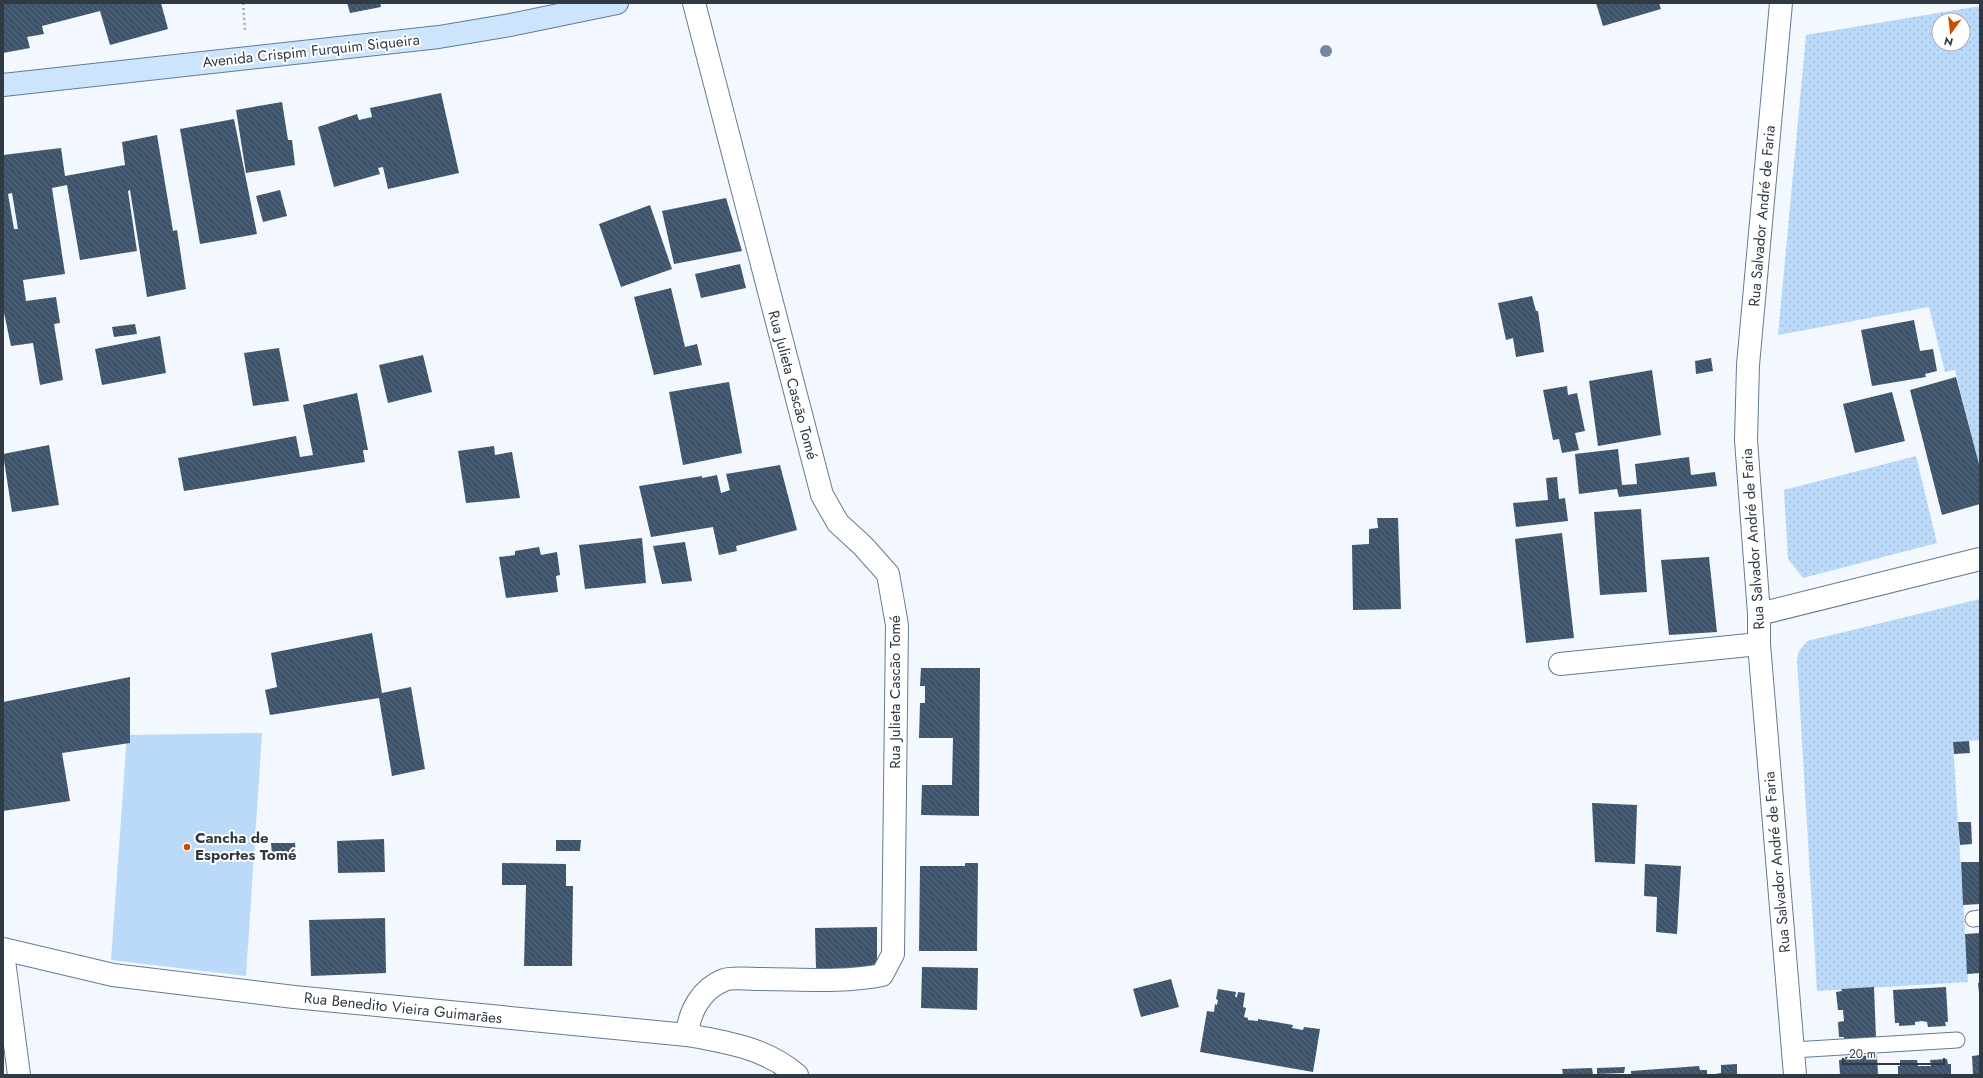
<svg xmlns="http://www.w3.org/2000/svg" width="1983" height="1078" font-family="Jost,sans-serif">
<style>
.grass{fill:url(#grass-dots);fill-rule:evenodd}
.pitch{fill:#bbd9f9}
.building{fill:url(#building-back-hatch);fill-rule:evenodd}
.lines{fill:none;stroke-linecap:round;stroke-linejoin:round}
.service-casing{stroke:#647b95;stroke-width:17}
.minor-casing{stroke:#647b95;stroke-width:24}
.tertiary-casing{stroke:#647b95;stroke-width:24}
.secondary-casing{stroke:#647b95;stroke-width:24}
.path{stroke:#a3aab2;stroke-width:2.5;stroke-dasharray:2 3;stroke-linecap:butt}
.service{stroke:#fff;stroke-width:15}
.minor{stroke:#fff;stroke-width:22}
.tertiary{stroke:#fff;stroke-width:22}
.secondary{stroke:#cce4fc;stroke-width:22}
.tree{fill:#72889d}
.poi-dot{fill:#ce4a00;stroke:#fff;stroke-width:1.5}
.labels{text-anchor:middle;dominant-baseline:central;stroke-width:4;stroke-linejoin:round;paint-order:stroke}
.street-label{font-size:15px;fill:#303a45;stroke:#fff}
.poi-label{font-size:15px;font-weight:bold;fill:#303a45;stroke:#fff;text-anchor:start}
</style>
<defs>
<pattern id="grass-dots" width="8" height="8" patternUnits="userSpaceOnUse"><rect width="8" height="8" fill="#bbd9f9"/><path d="M2 2h.1M6 6h.1" fill="none" stroke="#a1bbd7" stroke-width="1.8" stroke-linecap="round"/></pattern>
<pattern id="building-back-hatch" width="6" height="6" patternUnits="userSpaceOnUse"><rect width="6" height="6" fill="#3e546c"/><path d="M-1 5l2 2M0 0l6 6M5-1l2 2" fill="none" stroke="#586a7e"/></pattern>
</defs>
<rect width="100%" height="100%" fill="#f2f8fd"/>
<path class="grass" d="M1980,6v463l-25,-99 -10,2 -16,-65 -151,28 28,-300zM1939,20h24v24h-24z
M1916,456l21,87 -134,35 -15,-19 -4,-69z
M1980,599v141l-27,2 15,240 -151,9 -20,-332 2,-8 8,-10z"/>
<path class="pitch" d="M262,733l-16,243 -135,-16 16,-225z"/>
<path class="building" d="M3,3h95v1l63,-1 7,26 -58,16 -10,-34 -58,15 2,8 -17,3 3,11 -27,5z
M347,3h33l1,4 -31,6z
M1596,3h63l2,6 -58,17z
M441,93l18,80 -71,16 -5,-22 -5,1 2,6 -46,13 -16,-60 39,-13 2,6 13,-3 -2,-9z
M282,102l6,38h4l3,25 -49,8 -10,-63z
M234,119l23,115 -57,10 -20,-115z
M157,135l16,96 4,-1 9,59 -39,8 -17,-107 -2,1 9,60 -57,9 -13,-75 -15,3 13,86 -42,6 3,21 30,-4 4,26 -6,1 9,56 -23,5 -7,-42 -22,3 -8,-38v-153l58,-7 4,28 60,-11 -3,-23zM12,193l6,36h-4l-6,-35z
M280,190l7,26 -24,6 -7,-26z
M726,198l16,53 -68,13 -12,-53z
M650,205l22,64 -51,18 -22,-63z
M740,264l6,24 -45,10 -6,-24z
M671,288l14,59 12,-3 5,21 -48,10 -20,-78z
M1532,296l4,15h2l6,41 -28,5 -3,-19 -7,2 -8,-37z
M1914,320l6,31 13,-2 4,22 -12,3 1,3 -54,9 -11,-56z
M135,324l2,10 -23,3 -2,-10z
M160,336l6,37 -64,12 -7,-36z
M279,348l10,53 -36,5 -9,-53z
M423,355l9,37 -44,11 -9,-38z
M1711,358l2,13 -17,3 -1,-13z
M1652,370l9,65 -63,11 -9,-65z
M1956,377l24,91v36l-38,11 -32,-125z
M729,382l13,71 -59,12 -14,-73z
M1567,386l1,9 9,-2 8,38 -10,2 4,17 -17,3 -3,-14 -6,1 -10,-50z
M1892,392l13,49 -50,12 -12,-49z
M357,393l11,57h-5l2,12 -181,29 -6,-33 118,-22 4,21 13,-2 -10,-50z
M49,445l10,60 -47,7 -9,-58z
M494,446l1,9 17,-3 8,46 -54,5 -8,-52z
M1618,449l4,36 15,-1 -2,-20 54,-7 2,18 24,-3 2,14 -98,11 -2,-8 -38,5 -4,-40z
M780,465l17,65 -61,16 1,5 -18,4 -6,-28 -62,10 -12,-51 63,-10v2l15,-3 4,18 9,-3 -4,-16z
M1557,477l2,22 6,-1 3,23 -52,6 -3,-24 35,-3 -2,-22z
M1641,509l6,83 -47,3 -6,-83z
M1377,518h21l3,91 -48,1 -1,-65 17,-1v-15l9,-1z
M1562,533l12,105 -48,5 -11,-104z
M642,538l4,45 -61,6 -6,-44z
M685,542l7,39 -30,3 -9,-38z
M539,547l2,8 16,-3 3,23 -4,1 2,16 -52,6 -7,-41 16,-2v-4z
M1709,557l8,75 -48,3 -8,-75z
M372,633l10,60 29,-6 14,82 -33,7 -13,-78 -109,17 -5,-25 12,-3 -6,-34z
M921,668h59l-1,148 -58,-1 1,-30h30l1,-47h-34l1,-35h5v-17h-5z
M130,677v66l-68,10 8,48 -67,10v-109z
M1969,741l1,12 -16,1 -1,-12z
M1592,803l45,2 -2,59 -40,-2z
M1958,822h13l1,22 -12,1z
M384,839l1,33 -47,1 -1,-32z
M556,840h25l-1,11h-24z
M271,843h24l1,11 -24,1z
M1961,862h19v42l-17,1z
M502,863l64,1v22h7l-1,80h-48l2,-81h-24z
M965,863h13l-1,88h-58l1,-85h45z
M1645,864l36,2 -4,68 -21,-2 1,-35 -13,-1z
M385,918l1,55 -75,3 -2,-56z
M877,927v41l-61,1 -1,-41z
M1980,933v40l-13,1 -2,-40z
M922,967l56,1 -1,42 -56,-2z
M1171,979l8,28 -38,10 -8,-28z
M1978,983h2v10h-1z
M1874,987l2,51 -32,3v-4h-5l-1,-15 6,-1 -1,-11h-5l-2,-18 6,-1 -1,-2z
M1946,987l2,35h-3l1,4 -18,1 -1,-5 -5,-1 -7,1v3l-16,1v-3h-4l-2,-33z
M1218,989l18,3 -1,5h2l1,-5 7,1 -2,14 3,1 -2,9 4,1v2l10,1v-2l35,6 -1,3 11,2 1,-3 16,2 -7,43 -113,-20 7,-41 7,1 1,-8 2,1 1,-5 -2,-1z
M1877,1055l1,20h-38l-1,-15 6,-1v-2z
M1980,1055v20h-7l-1,-19z
M1947,1059l1,5h3v11h-53v-9h2v-6h17l1,6h13l-1,-6z
M1737,1064v11h-28l12,-2v-8z
M1699,1066l1,4h7v5h-76v-4z
M1625,1067l-1,6 -27,1v-6z
M1592,1068l1,7h-30l-1,-6z"/>
<g class="lines">
<defs>
<path id="service" d="M1973,919l7,-1
M1793,1050l164,-10"/>
<path id="minor" d="M1781,3l-33,362 -2,75 13,174v30l36,431
M1759,614l221,-55
M1560,664l199,-20
M3,953l16,122
M687,1035c2,-23 14,-46 37,-55 7,-3 27,-1 36,-1 40,0 82,4 122,-4l11,-21 4,-329 -9,-51 -25,-28 -25,-23 -16,-28 -128,-492"/>
<path id="tertiary" d="M3,949l110,26 181,22 393,38c39,7 79,13 110,40"/>
<path id="secondary" d="M3,85l436,-48 71,-12 107,-22"/>
</defs>
<use href="#service" class="service-casing"/>
<use href="#minor" class="minor-casing"/>
<use href="#tertiary" class="tertiary-casing"/>
<use href="#secondary" class="secondary-casing"/>
<path class="path" d="M243,3l2,27"/>
<use href="#service" class="service"/>
<use href="#minor" class="minor"/>
<use href="#tertiary" class="tertiary"/>
<use href="#secondary" class="secondary"/>
</g>
<circle class="tree" cx="1326" cy="51" r="6"/>
<circle class="poi-dot" cx="187" cy="847" r="4"/>
<g class="labels">
<g class="street-label">
<text transform="translate(311 51) rotate(-6)">Avenida Crispim Furquim Siqueira</text>
<text transform="translate(1762 216) rotate(-85)">Rua Salvador André de Faria</text>
<text transform="translate(793 385) rotate(75)">Rua Julieta Cascão Tomé</text>
<text transform="translate(1753 539) rotate(-94)">Rua Salvador André de Faria</text>
<text transform="translate(895 692) rotate(-90)">Rua Julieta Cascão Tomé</text>
<text transform="translate(1777 862) rotate(-95)">Rua Salvador André de Faria</text>
<text transform="translate(403 1008) rotate(6)">Rua Benedito Vieira Guimarães</text>
</g>
<g class="poi-label">
<text x="195" y="838">Cancha de<tspan x="195" dy="17">Esportes Tomé</tspan></text>
</g>
</g>
<rect width="1983" height="1078" fill="none" stroke="#303a45" stroke-width="8"/>
<g transform="translate(1951 32) rotate(195)"><circle r="19" fill="#ffffff" stroke="#acb0b5"/>
<path d="M0-3L7 15L0 10L-7 15Z" fill="#ce4a00"/>
<text y="-6" font-size="11" font-weight="bold" text-anchor="middle" fill="#303a45">N</text>
</g>
<path d="M1843 1058v6h101v-6" fill="none" stroke="#303a45" stroke-width="2"/>
<text x="1849" y="1058" font-size="12" fill="#303a45" stroke="#ffffff" stroke-width="3" paint-order="stroke">20 m</text>
</svg>
